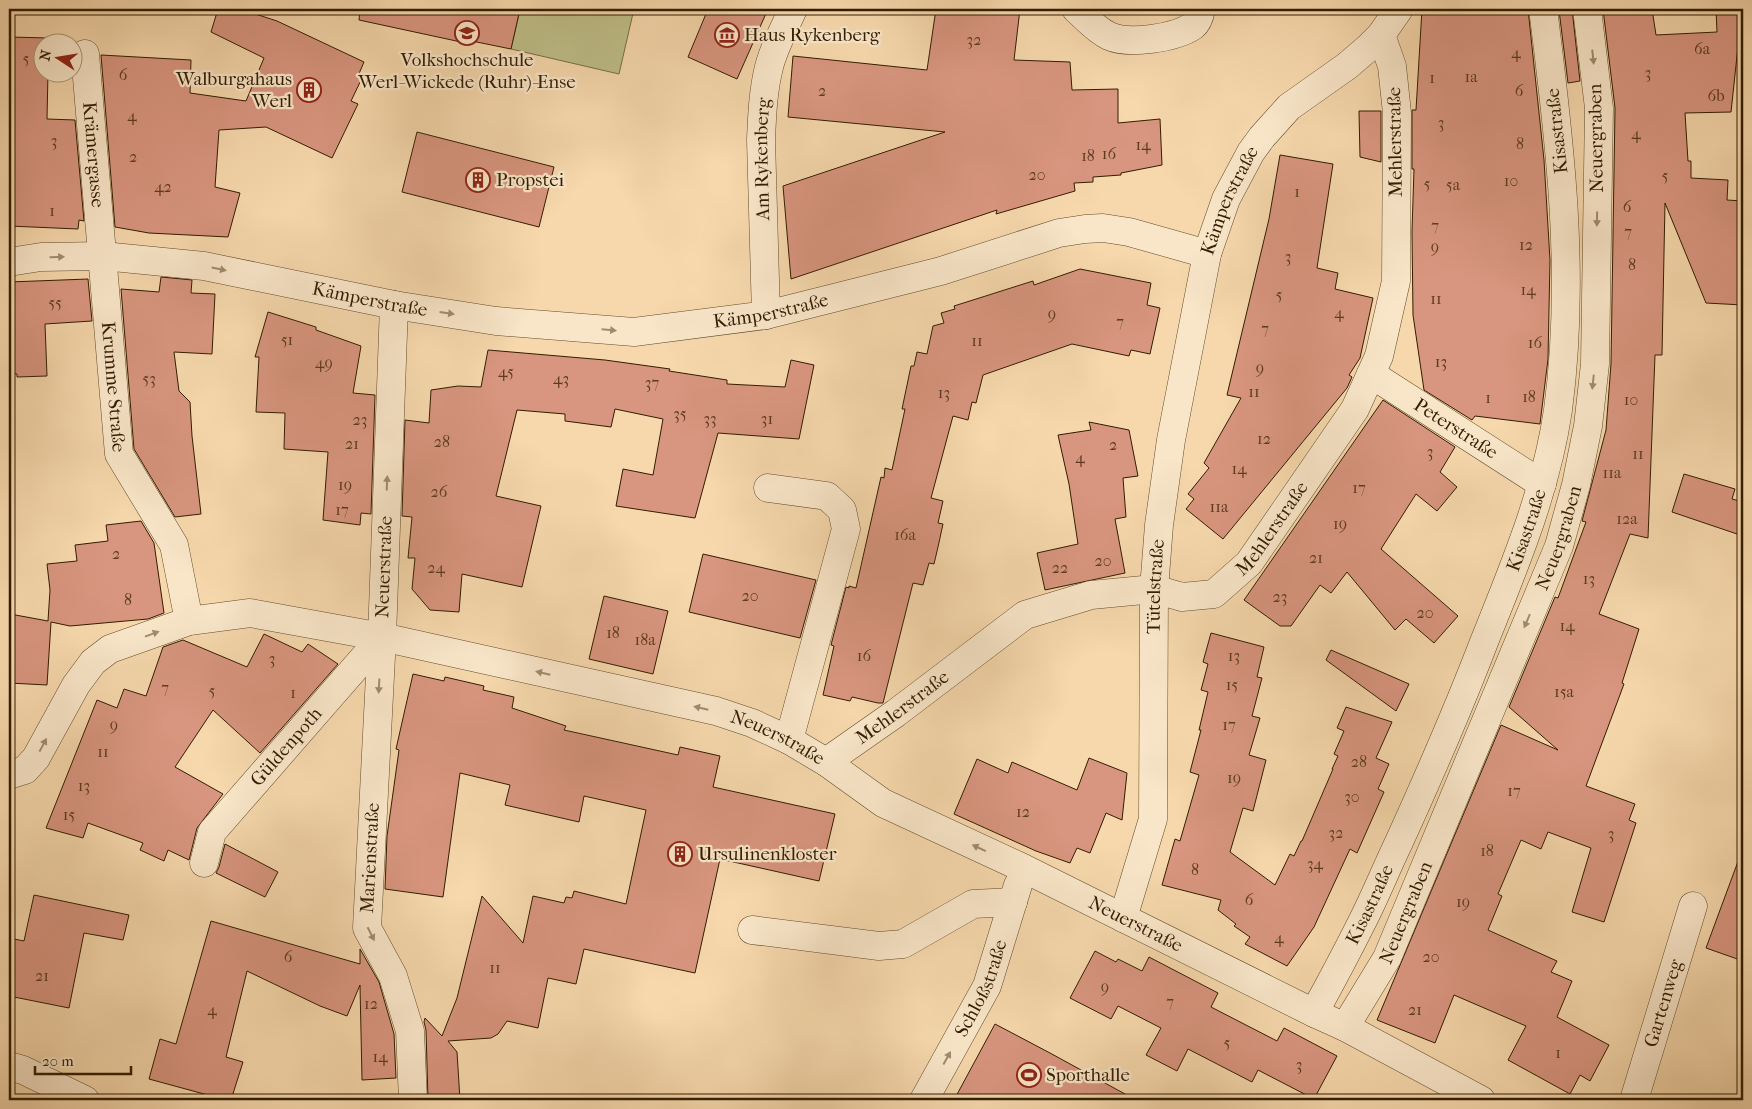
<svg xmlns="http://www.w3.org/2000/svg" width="1752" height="1109" font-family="'IM FELL French Canon',serif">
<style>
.green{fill:#bebe88;stroke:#786e44}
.building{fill:#d8957f;stroke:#321d00}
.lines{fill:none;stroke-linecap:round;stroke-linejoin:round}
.minor-casing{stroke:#634c2b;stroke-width:29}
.minor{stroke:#f9e6c9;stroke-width:28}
.oneway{fill:#9f8c6f}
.labels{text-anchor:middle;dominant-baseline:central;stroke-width:4.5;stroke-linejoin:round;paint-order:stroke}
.number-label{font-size:16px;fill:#5c3b20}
.poi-label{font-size:19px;fill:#321d00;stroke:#f9e6c9;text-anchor:start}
.street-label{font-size:19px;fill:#321d00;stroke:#f9e6c9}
</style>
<rect width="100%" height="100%" fill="#f6d8ac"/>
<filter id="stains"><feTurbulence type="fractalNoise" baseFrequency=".004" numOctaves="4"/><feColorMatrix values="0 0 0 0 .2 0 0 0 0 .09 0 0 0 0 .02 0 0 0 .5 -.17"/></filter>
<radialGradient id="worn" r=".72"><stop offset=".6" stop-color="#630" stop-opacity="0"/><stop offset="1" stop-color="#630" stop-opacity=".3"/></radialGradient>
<path class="green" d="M517,9h117l-15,65 -108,-25 9,-39z"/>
<path class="building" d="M218,9h22l37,12 87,41 -6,14 4,2 -11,23 7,3 -26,54 -66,-31 -47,3 -4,57 25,6 -12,44 -79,-4 -34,-6 -14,-172 90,5 -1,33 56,8 18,-43 -53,-26z
M360,9h160l-9,40 -49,-10 -1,3 -102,-22z
M708,9h60l-31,70 -49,-22z
M936,9h84l-6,51 56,2 2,28 46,-1v34l42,-4 2,46 -41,8v2l-28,2v5l-19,1 1,8 -79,23 1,-4 -206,69 -8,-93 162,-54 -157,-15 5,-61 134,14z
M1422,9h106l16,151 6,100 -2,99 -8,65 -65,-8 -3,4 -48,-30 -11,-75 -1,-84 2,-62h-2v-59h4z
M1572,9l8,72 -12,2 -9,-73z
M1603,9h49l4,26 61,-3 -1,-23h26l-11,103 -46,1 3,48h3v17l37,2 -1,20 16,1 -2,62h2v42l-37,-2 -41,-100 -3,152h-7l-7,183 -18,-4 -31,80 40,15 -17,54 2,1 -38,102 49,18 -6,16 7,3 -32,99 -32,-10 19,-64 -43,-16 -7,17 -20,-9 -23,54 4,2 -14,34 69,31 -6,11 21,9 -15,36 52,28 -19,36 -10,-6 -10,19 -62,-34 18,-34 -72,-31 -19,48 -58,-23 124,-295 57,25 -49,-43 46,-110 3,1 28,-76 -4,-1 24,-91 5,-66 4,-256z
M9,37l40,1v4h-7v30h6l-1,47 28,1 9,101 -5,-1 -1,9 -69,-3z
M1359,111h22v51l-21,-5z
M417,132l137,35 -15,60 -137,-35z
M1280,155l53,9 -16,104 21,5 -3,16 38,9 -13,60 -11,17 3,2 -5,11 -124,151 -37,-30 8,-10 -6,-5 21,-26 -5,-5 37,-65 -14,-3 42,-176z
M1080,269l71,14 -4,22 13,3 -10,46 -19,-4 -2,6 -57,-12 -89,31 -7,28 -4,-1 -4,18 -15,-4 -22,82 12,3 -5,22 5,1 -5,23 -4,17 -5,-1 -6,22 -10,-2 -30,120h-5l-26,-6 -2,4 -27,-6 11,-49 -3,-1 15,-58 3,1v-2l7,2 25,-111 3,1 1,-10 7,2 13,-61h-3l9,-43h3l3,-14 10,2 6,-28 11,-3 -3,-10 14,-4 -1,-3 79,-25 1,4z
M161,277l31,3 -1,13 24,1 -3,60 -38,-2 5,39 11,11 2,34 9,78 -26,3 -41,-68 -13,-160 38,3z
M88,279l4,42 -47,3 2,52 -30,1v-3h-8v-92z
M268,312l48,15v3l45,16 -8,47 22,2 -4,119 -10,-1 -1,12 -37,-5 5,-68 -44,-3 1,-36 -29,-1 3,-55h-4z
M488,350l117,10 65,9 -1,2 58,9v4l58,3 6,-27 23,5 -15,74 -81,-6 -23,85 -79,-12 7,-37 30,6 10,-56 -48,-10 -4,18 -46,-6v-7l-48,-4 -21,86 45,10 -19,81 -60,-13 -3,38 -29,-2 -18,-21 3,-31h-7l4,-41 -10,-1 3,-96 24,3 2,-33 27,-4 23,1z
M1383,400l72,47 -15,25 17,15 -20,24 -21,-17 -35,55 77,67 -24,27 -28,-24 -11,11 -48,-58 -16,21 -11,-8 -29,41h-11l-36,-26z
M1089,422l40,8 9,46 -15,2 3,39 -11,2 10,54 -80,17 -8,-37 41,-9 -9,-60 -11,-49 33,-5z
M1684,474l51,15 -3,10 11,3v34l-71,-24z
M141,521l13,22 10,70 -16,6 -78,7 -19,-4 -4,63 -38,-2 1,-69 38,7 2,-31 -3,-26 30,-3 -2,-16 33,-4 -2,-16z
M703,554l113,26 -16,58 -111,-26z
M604,596l64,15 -15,63 -64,-15z
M1211,633l53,14 -7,30 5,1 -10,38 8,2 -11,37 17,5 -13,51 -10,-3 -13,44 45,33 15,-31 4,2 7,-15h1l31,-72h-1l6,-13 -4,-2 10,-23 -7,-3 9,-21 46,15 -16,36 13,6 -11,25 6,3 -27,61 -7,-4 -36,78 -27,39 -42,-22 5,-7 -16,-11 2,-2 -18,-14 3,-10 -59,-15 13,-46 5,2 19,-66 -9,-3 11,-42h-2l9,-38 -7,-2 7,-26 -5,-2z
M264,634l38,18 6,-8 30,20 -78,89 -47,-43 -38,57 48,27 -26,34 -8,32 -21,-10 -4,11 -24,-11 3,-7 -55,-20 -5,15 -37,-10 51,-128 20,8 7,-19 22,7 17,-49 20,-7 64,27z
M1331,650l78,34 -13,27 -70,-51z
M413,674l31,7 1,-4 39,9 -1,4 31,7 -2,11 54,18 -2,4 114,25 2,-8 40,9 -7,31 122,27 -16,67 -99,-22 -25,114 -111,-24 -8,35 -28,-6 -10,50 -31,-7 -9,13 -7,4 -43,3 9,11 3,48h-32l-2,-70 -2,-8 1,-4 17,18 15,-38 25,-102 41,47 10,-47 31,7 2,-6 6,1 2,-7 52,13 20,-94 -62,-14 -5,26 -74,-17 5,-20 -50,-12 -17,124 -58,-8 2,-53 12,-86 -3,-1z
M1089,758l38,15 -5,47 -16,-7 -16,40 -13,-5 -7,15 -34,-12 -82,-37 23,-55 31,14 4,-11 65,28z
M225,844l53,28 -13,25 -49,-24 3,-6z
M1740,856h3v105l-37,-13z
M34,895l95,20 -6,25 -39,-7 -15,75 -60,-12v-58l15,3z
M211,921l149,43v-15l19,33 15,52 2,44 -34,2 -2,-95 -13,31 -27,-10 -73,-35 -21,86 17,5 -12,38h-5l-77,-21 11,-40 16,5z
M1095,951l21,11 2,-3 24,12 7,-14 69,36 -7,14 66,34 7,-13 53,28 -23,43 -56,-29 -6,12 -64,-33 -11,22 -31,-16 15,-27 -43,-22 -7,13 -41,-21z
M995,1024l55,29 86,47h-182z"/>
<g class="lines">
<defs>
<g id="minor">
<path d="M1076,9c10,9 20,21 33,27 20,9 66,2 84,-10 5,-4 7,-11 8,-17"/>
<path id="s1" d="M85,54l34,400 55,91 15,76"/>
<path id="s2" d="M9,262l32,-5 62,-1 101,10 190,39 102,16 138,11 132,-17 175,-44 118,-38 26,-4 18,-1 26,4 78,22"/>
<path d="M394,305l-12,332 -15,291 26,48 17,55 3,69"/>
<path id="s3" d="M766,315l-5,-175c1,-24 2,-49 8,-73 5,-20 16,-40 24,-58"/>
<path id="s4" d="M1371,374l171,110"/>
<path d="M768,488l59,8 15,14 4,19 -57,211"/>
<path id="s5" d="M826,762l70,-49 129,-98 66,-20 63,-6 28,8 32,-3 35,-31 106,-154 24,-53 17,-75 1,-168 -5,-47 -11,-31"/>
<path id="s6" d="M9,775l16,-5 11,-12 40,-73 17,-23 17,-13 79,-28 61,-8 132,24 334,74 36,12 37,17 37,22 57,41 140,65 291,145 31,14 136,73"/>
<path id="s7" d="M204,863l8,-31 170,-195"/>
<path id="s8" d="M1123,918l30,-99 1,-230 5,-64 12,-85 36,-186 19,-55 25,-47 11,-15 27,-30 58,-41 21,-18 13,-13 18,-26"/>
<path d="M752,930l127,16 24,-2 70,-40 40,-2"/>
<path id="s9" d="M1314,1013c16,-29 32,-59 47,-89 14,-27 25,-55 38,-82 30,-66 59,-132 85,-200 30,-75 62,-150 74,-232 18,-134 2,-268 -15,-401"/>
<path id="s10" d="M1345,1027l42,-69 172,-412 17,-61 12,-59 7,-62 4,-256 -12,-99"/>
<path d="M9,1066l14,4 62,30"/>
<path id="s11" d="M924,1100l63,-114 31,-101"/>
<path id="s12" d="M1634,1100l59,-194"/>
</g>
</defs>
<use href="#minor" class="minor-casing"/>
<use href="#minor" class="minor"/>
</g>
<defs><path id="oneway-solid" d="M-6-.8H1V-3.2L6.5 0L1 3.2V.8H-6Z" transform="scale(1.25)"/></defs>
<g class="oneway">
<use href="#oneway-solid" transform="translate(1593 57) rotate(84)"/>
<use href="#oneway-solid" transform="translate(1597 219) rotate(91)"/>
<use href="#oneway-solid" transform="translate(57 257) rotate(-2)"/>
<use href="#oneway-solid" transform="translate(219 269) rotate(12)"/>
<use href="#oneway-solid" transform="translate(447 313) rotate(8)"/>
<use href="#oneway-solid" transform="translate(609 330) rotate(5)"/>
<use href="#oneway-solid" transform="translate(1593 382) rotate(96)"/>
<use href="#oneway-solid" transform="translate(387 483) rotate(-88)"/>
<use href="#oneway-solid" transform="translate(1527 621) rotate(113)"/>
<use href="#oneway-solid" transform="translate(152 634) rotate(-20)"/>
<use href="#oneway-solid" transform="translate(543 673) rotate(-167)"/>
<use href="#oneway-solid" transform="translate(379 686) rotate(93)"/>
<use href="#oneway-solid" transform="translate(701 708) rotate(-167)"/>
<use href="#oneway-solid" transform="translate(43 745) rotate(-62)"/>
<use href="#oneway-solid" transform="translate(979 848) rotate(-155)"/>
<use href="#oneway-solid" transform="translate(371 934) rotate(63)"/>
<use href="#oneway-solid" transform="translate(947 1058) rotate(-61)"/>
</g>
<defs>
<symbol id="university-ring" viewBox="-11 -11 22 22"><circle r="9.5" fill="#f9e6c9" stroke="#8f2418" stroke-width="1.5"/><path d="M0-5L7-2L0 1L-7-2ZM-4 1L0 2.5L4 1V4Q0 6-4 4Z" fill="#8f2418"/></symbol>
<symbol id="museum-ring" viewBox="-11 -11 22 22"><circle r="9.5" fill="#f9e6c9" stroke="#8f2418" stroke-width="1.5"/><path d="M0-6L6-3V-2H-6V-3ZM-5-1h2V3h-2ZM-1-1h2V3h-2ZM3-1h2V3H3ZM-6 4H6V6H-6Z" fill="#8f2418"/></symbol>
<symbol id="building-ring" viewBox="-11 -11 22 22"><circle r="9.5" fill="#f9e6c9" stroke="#8f2418" stroke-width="1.5"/><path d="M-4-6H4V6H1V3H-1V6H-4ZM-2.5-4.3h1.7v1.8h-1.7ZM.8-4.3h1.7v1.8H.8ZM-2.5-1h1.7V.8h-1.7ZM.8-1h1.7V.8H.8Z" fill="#8f2418"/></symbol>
<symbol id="stadium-ring" viewBox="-11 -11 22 22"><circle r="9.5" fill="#f9e6c9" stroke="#8f2418" stroke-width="1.5"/><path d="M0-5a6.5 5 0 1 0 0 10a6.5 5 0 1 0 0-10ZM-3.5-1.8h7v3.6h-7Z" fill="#8f2418"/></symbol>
</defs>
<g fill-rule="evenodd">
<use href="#university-ring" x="453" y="19" width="28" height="28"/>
<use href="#museum-ring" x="713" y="21" width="28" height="28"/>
<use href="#building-ring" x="295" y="76" width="28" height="28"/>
<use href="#building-ring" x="464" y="166" width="28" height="28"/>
<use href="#building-ring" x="666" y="840" width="28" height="28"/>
<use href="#stadium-ring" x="1015" y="1061" width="28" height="28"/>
</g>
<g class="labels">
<g class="number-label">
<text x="974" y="39">32</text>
<text x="1702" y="48">6a</text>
<text x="1516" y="52">4</text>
<text x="26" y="58">5</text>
<text x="1648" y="72">3</text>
<text x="123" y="74">6</text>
<text x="1471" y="76">1a</text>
<text x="1432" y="77">1</text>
<text x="822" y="90">2</text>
<text x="1519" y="90">6</text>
<text x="1716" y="95">6b</text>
<text x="132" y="115">4</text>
<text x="1441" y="122">3</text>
<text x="1636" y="133">4</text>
<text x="54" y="140">3</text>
<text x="1520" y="143">8</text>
<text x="1143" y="144">14</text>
<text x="1109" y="153">16</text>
<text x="1088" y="155">18</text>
<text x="133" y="156">2</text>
<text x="1037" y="174">20</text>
<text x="1665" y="175">5</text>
<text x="1511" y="180">10</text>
<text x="1427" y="183">5</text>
<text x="1453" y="184">5a</text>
<text x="163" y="186">42</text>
<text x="1297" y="191">1</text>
<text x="1627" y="206">6</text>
<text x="52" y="210">1</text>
<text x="1435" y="225">7</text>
<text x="1628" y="231">7</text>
<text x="1526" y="244">12</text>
<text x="1435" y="246">9</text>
<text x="1288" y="256">3</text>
<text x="1632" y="264">8</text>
<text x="1528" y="289">14</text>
<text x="1279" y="294">5</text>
<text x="1436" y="298">11</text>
<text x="55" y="302">55</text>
<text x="1339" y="312">4</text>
<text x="1052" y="313">9</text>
<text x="1120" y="321">7</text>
<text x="1265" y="328">7</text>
<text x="287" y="339">51</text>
<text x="977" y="340">11</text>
<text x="1535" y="342">16</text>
<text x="1441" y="361">13</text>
<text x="324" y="362">49</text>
<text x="1260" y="367">9</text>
<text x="506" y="371">45</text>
<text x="149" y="378">53</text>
<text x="561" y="378">43</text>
<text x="652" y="382">37</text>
<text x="1254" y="391">11</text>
<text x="944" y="392">13</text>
<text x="1529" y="396">18</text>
<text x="1488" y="397">1</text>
<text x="1631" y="399">10</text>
<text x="680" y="413">35</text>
<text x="710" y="418">33</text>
<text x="767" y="418">31</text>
<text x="360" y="419">23</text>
<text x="1264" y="438">12</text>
<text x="442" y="441">28</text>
<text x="352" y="443">21</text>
<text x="1113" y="444">2</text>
<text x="1430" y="451">3</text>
<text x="1638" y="453">11</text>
<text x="1080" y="457">4</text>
<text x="1239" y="468">14</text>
<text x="1612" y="472">11a</text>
<text x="345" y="484">19</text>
<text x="1359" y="487">17</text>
<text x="439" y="491">26</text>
<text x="1219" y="506">11a</text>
<text x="342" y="509">17</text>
<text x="1627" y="518">12a</text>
<text x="1340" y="523">19</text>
<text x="905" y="534">16a</text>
<text x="116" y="553">2</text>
<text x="1316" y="557">21</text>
<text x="1103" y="560">20</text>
<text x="436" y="567">24</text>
<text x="1060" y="567">22</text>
<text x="1589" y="578">13</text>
<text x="750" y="595">20</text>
<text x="1280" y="596">23</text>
<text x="128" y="599">8</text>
<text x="1425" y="612">20</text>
<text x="1567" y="625">14</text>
<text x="613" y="632">18</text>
<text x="645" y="639">18a</text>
<text x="864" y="655">16</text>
<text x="1234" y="655">13</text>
<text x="272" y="658">3</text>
<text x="1232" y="684">15</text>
<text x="165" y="687">7</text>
<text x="212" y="690">5</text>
<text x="1564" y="691">15a</text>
<text x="293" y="692">1</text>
<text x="114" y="724">9</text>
<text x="1229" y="724">17</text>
<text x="103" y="751">11</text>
<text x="1359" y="761">28</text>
<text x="1234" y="777">19</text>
<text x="84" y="785">13</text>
<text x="1514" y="790">17</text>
<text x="1352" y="796">30</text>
<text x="1023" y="811">12</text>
<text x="69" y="814">15</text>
<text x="1336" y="832">32</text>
<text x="1611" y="833">3</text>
<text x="1487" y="850">18</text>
<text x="1315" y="863">34</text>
<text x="1195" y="869">8</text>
<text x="1249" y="899">6</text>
<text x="1463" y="901">19</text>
<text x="1279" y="937">4</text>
<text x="288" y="956">6</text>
<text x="1431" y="956">20</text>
<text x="495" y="967">11</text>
<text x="42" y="975">21</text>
<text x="1105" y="986">9</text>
<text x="1170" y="1001">7</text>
<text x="371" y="1003">12</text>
<text x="212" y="1009">4</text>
<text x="1415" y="1009">21</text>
<text x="1227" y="1042">5</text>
<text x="1558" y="1052">1</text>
<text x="380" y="1056">14</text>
<text x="1299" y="1064">3</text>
</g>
<g class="poi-label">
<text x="744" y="35">Haus Rykenberg</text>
<text x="467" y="60" text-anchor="middle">Volkshochschule<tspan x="467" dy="22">Werl-Wickede (Ruhr)-Ense</tspan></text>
<text x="292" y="79" text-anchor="end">Walburgahaus<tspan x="292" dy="22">Werl</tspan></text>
<text x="496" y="180">Propstei</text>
<text x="698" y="854">Ursulinenkloster</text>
<text x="1046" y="1075">Sporthalle</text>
</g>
<g class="street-label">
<text transform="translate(1557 131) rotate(-96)">Kisastraße</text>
<text transform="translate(1596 138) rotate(-91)">Neuergraben</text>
<text transform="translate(1395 142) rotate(-91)">Mehlerstraße</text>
<text stroke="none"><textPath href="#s1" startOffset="101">Krämergasse</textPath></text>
<text stroke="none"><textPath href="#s3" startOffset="156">Am Rykenberg</textPath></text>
<text stroke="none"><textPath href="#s8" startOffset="731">Kämperstraße</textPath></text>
<text stroke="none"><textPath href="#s2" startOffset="365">Kämperstraße</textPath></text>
<text stroke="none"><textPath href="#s2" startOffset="770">Kämperstraße</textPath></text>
<text stroke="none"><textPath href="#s1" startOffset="334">Krumme Straße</textPath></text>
<text stroke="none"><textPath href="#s4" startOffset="101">Peterstraße</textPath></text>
<text stroke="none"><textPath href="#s5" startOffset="529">Mehlerstraße</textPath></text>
<text stroke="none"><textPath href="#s9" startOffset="528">Kisastraße</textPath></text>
<text stroke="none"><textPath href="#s10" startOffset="535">Neuergraben</textPath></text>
<text transform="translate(384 567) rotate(-88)">Neuerstraße</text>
<text stroke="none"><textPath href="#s8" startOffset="336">Tütelstraße</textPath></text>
<text stroke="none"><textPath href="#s5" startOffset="94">Mehlerstraße</textPath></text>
<text stroke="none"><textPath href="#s6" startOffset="855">Neuerstraße</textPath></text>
<text stroke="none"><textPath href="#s7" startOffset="145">Güldenpoth</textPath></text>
<text transform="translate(370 858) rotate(-87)">Marienstraße</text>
<text stroke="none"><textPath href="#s9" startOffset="122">Kisastraße</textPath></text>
<text stroke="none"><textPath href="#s10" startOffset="130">Neuergraben</textPath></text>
<text stroke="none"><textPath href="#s6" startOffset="1260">Neuerstraße</textPath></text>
<text stroke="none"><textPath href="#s11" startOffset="126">Schloßstraße</textPath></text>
<text stroke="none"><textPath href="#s12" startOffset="101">Gartenweg</textPath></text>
</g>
</g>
<rect width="1752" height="1109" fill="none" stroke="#f6d8ac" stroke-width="30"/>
<rect x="10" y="10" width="1732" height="1089" fill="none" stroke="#321d00" stroke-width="2.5"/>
<rect x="15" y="15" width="1722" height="1079" fill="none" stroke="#321d00"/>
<g transform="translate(58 58) rotate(282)"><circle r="24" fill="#f9e6c9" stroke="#a99679"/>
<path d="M0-4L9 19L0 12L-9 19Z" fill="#8f2418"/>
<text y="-8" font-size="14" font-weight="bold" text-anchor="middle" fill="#321d00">N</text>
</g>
<path d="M35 1066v8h96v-8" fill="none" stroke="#321d00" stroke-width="2.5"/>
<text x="42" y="1066" font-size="15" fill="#321d00" stroke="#f9e6c9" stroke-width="4" paint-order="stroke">20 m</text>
<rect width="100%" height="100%" filter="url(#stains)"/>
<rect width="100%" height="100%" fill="url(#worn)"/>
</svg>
